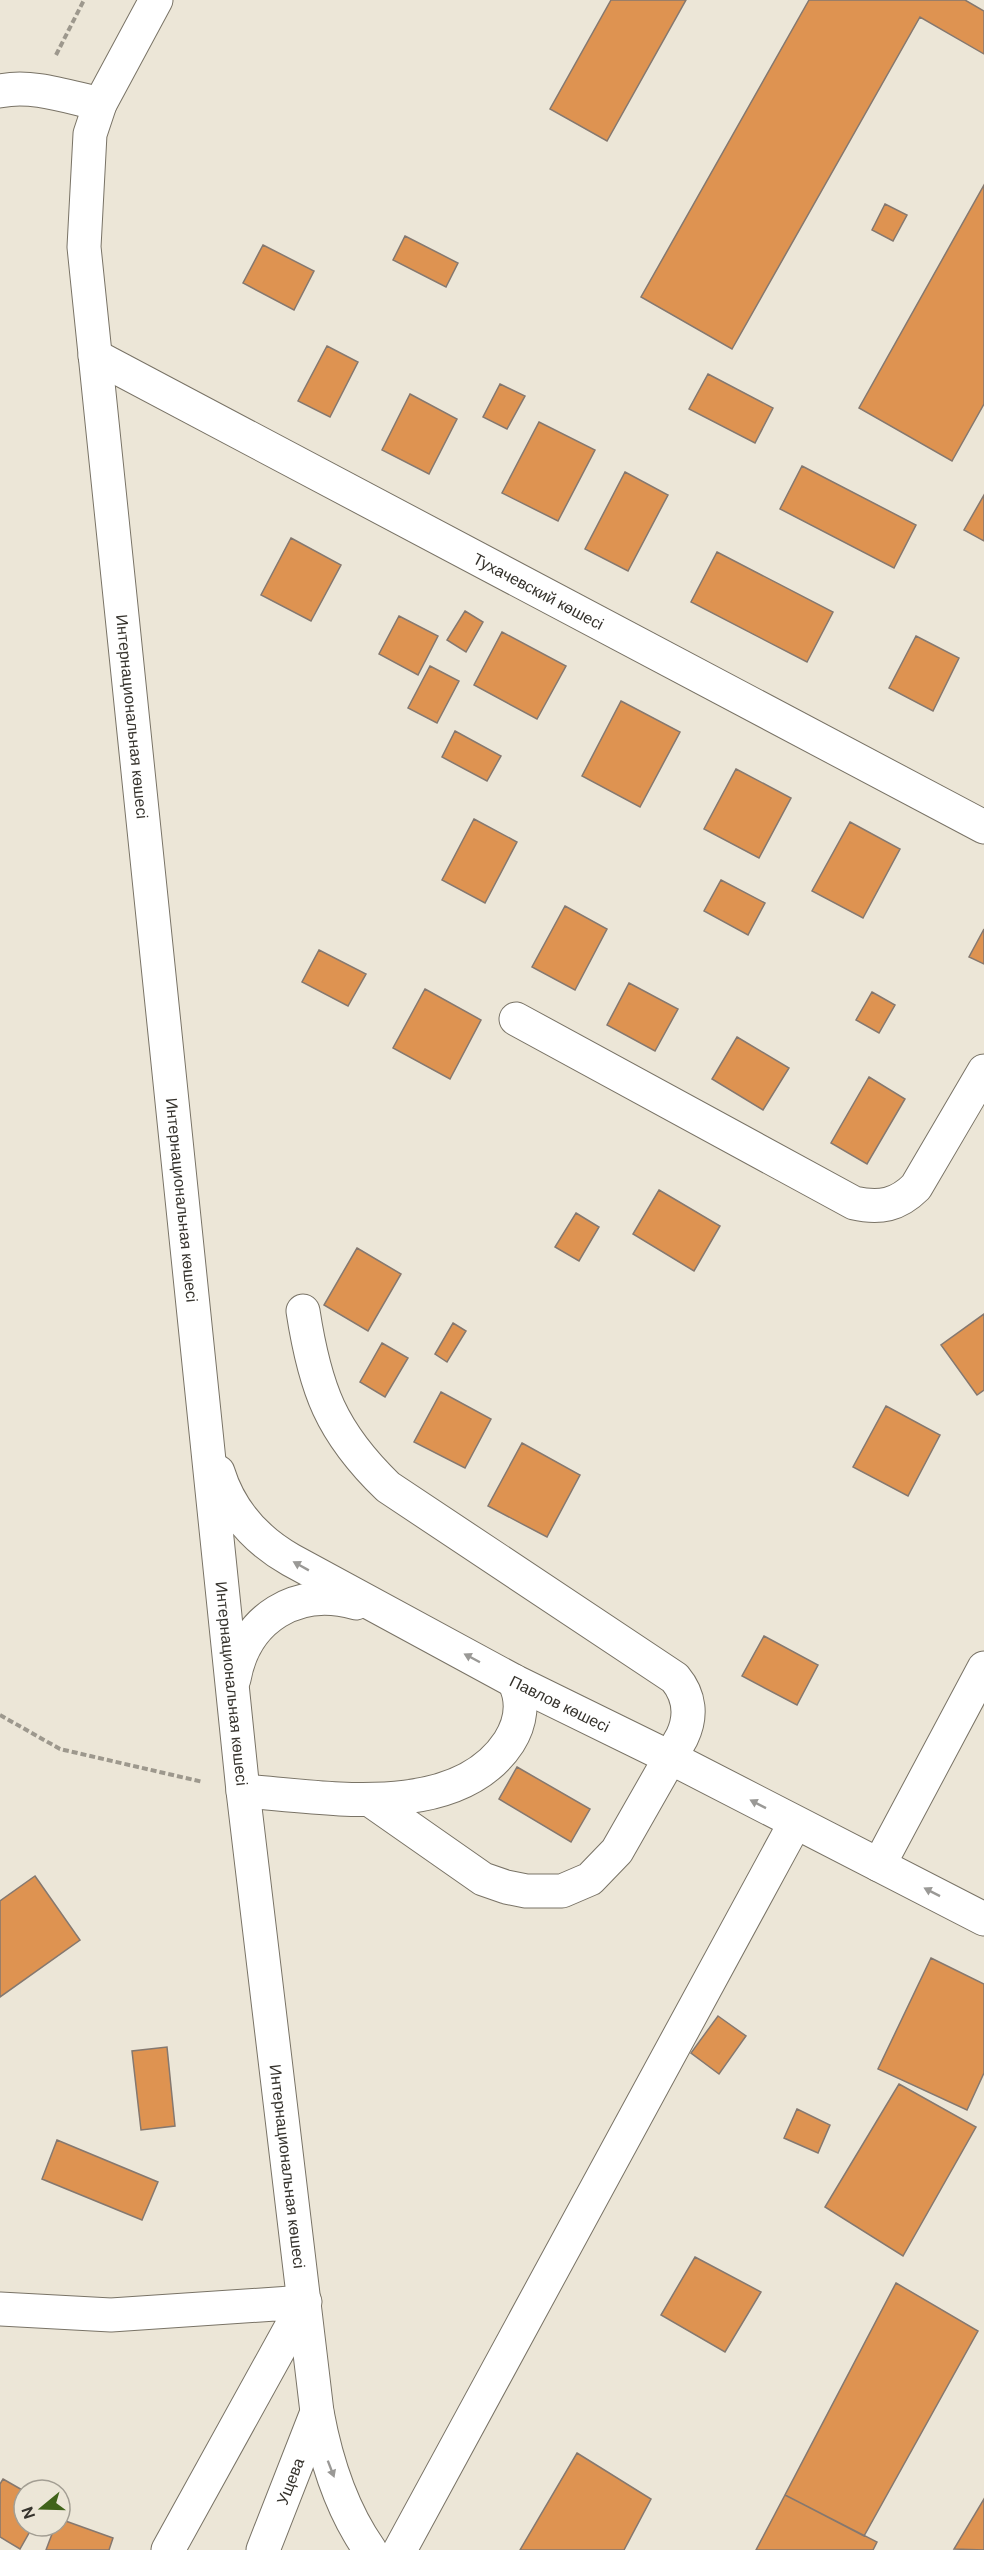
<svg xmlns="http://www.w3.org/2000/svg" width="984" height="2550" font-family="'DM Sans',sans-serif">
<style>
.building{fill:#de9351;stroke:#85786f;stroke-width:1.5}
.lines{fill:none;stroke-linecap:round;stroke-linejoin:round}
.minor-casing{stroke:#797366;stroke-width:35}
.path{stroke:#9d988d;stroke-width:4;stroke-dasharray:6 3;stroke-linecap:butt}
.minor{stroke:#fff;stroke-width:33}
.oneway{fill:#9a9996}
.labels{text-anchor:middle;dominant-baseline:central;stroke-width:6;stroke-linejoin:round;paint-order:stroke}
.street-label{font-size:16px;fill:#36332d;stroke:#ece6d7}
</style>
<rect width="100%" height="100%" fill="#ece6d7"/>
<path class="building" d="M611,0h75l-79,141 -57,-32z
M809,0h156l19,11v43l-64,-37 -188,332 -91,-52z
M984,185v219l-32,57 -93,-53z
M885,204l22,11 -14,26 -21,-11z
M405,236l53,27 -12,24 -53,-27z
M263,245l51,26 -20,39 -51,-27z
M327,346l31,16 -28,55 -32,-16z
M708,374l65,34 -18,35 -66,-34z
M500,384l25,12 -18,33 -24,-12z
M410,394l47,25 -28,55 -47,-24z
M539,422l56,28 -37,71 -56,-28z
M802,466l114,59 -22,43 -114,-59z
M625,472l43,23 -40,76 -43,-22z
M984,495v46l-20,-11z
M291,538l50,27 -30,56 -50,-26z
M717,552l116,60 -26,50 -116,-60z
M465,611l18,11 -17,30 -19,-12z
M399,616l39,20 -20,39 -39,-21z
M502,632l64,34 -29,53 -63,-34z
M916,636l43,22 -26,53 -44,-23z
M430,666l29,15 -22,42 -29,-15z
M621,701l59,31 -40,75 -58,-31z
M455,731l46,25 -14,25 -45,-24z
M736,769l55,29 -32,60 -55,-29z
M474,819l43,23 -32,61 -43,-23z
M850,822l50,27 -37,69 -51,-27z
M721,880l44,23 -17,32 -44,-24z
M565,906l42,23 -32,61 -43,-23z
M984,929v35l-15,-7z
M319,950l47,24 -18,32 -46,-24z
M629,983l49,26 -23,42 -48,-26z
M425,989l56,31 -31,59 -57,-31z
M872,992l23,13 -16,28 -23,-13z
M737,1037l52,31 -26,42 -51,-31z
M869,1077l36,22 -38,65 -36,-21z
M659,1190l61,36 -26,45 -61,-37z
M576,1213l23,14 -20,34 -24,-14z
M357,1248l44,26 -33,57 -44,-26z
M984,1314v76l-7,5 -36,-50z
M453,1323l13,8 -19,31 -12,-8z
M382,1343l26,15 -23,39 -25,-15z
M441,1392l50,27 -26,49 -51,-26z
M886,1406l54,29 -32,61 -55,-29z
M522,1443l58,32 -33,62 -59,-31z
M764,1636l54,29 -21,40 -55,-29z
M517,1767l73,42 -19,33 -72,-43z
M35,1876l45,64 -80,57v-96z
M931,1958l53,26v89l-17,37 -89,-41z
M718,2016l28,20 -27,38 -28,-21z
M167,2047l8,79 -34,4 -9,-79z
M899,2084l77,43 -73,129 -78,-49z
M797,2109l33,16 -12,28 -34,-15z
M57,2140l101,42 -16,38 -100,-41z
M695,2257l66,35 -36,60 -64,-37z
M896,2283l82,48 -114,205 -79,-41z
M577,2453l74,46 -27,51h-104z
M3,2479l21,12v35h9l-13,23 -20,-12v-53z
M785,2495l92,47 -4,8h-117z
M984,2499v51l-30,-1z
M60,2519l53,19 -4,12h-63l9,-24h5z"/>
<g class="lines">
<defs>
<g id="minor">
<path id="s1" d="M156,0l-56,104 -10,30 -6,113 159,1544 74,621c9,49 24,97 53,138"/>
<path d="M0,91c32,-7 68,6 100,13"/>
<path id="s2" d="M95,356l889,471"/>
<path d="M516,1019l338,184c26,6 44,2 62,-16l68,-116"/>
<path d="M303,1311c12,78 28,121 85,176l287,191c15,18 17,38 7,59l-65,114 -27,28 -28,12h-36l-20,-4 -23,-8 -113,-79"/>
<path id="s3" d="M218,1472c12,39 38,68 73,88l223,121 157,77 313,161"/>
<path d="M234,1679c11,-61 63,-93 122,-76"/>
<path d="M243,1791c81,6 214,31 266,-49 12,-19 15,-41 5,-61"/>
<path d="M879,1865l105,-197"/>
<path d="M0,2309l111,6 194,-13 -137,248"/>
<path id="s4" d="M263,2550l54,-138"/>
<path d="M400,2550l395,-727"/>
</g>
</defs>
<use href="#minor" class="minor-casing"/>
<path class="path" d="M56,55l28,-55
M0,1715l60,34 143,33"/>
<use href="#minor" class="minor"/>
</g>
<defs><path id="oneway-solid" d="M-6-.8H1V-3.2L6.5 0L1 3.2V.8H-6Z" transform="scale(1.5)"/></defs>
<g class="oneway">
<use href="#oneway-solid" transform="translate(301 1566) rotate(-151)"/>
<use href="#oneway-solid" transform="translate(472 1658) rotate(-152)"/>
<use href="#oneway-solid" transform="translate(758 1804) rotate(-153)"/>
<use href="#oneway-solid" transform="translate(932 1892) rotate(-153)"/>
<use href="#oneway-solid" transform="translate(331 2469) rotate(69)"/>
</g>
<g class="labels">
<g class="street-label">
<text stroke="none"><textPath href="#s2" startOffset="502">Тухачевский көшесі</textPath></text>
<text stroke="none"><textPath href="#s1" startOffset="735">Интернациональная көшесі</textPath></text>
<text stroke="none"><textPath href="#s1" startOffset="1221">Интернациональная көшесі</textPath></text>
<text stroke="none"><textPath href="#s1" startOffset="1707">Интернациональная көшесі</textPath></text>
<text stroke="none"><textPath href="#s3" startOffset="422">Павлов көшесі</textPath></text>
<text stroke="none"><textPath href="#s1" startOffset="2193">Интернациональная көшесі</textPath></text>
<text stroke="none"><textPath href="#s4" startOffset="74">Ущева</textPath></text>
</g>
</g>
<g transform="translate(42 2508) rotate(251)"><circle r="28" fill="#ece6d7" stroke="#a39e93" stroke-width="1.5"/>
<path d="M0-4.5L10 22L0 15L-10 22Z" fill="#40631a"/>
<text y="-9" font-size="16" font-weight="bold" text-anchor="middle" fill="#36332d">N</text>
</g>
</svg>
